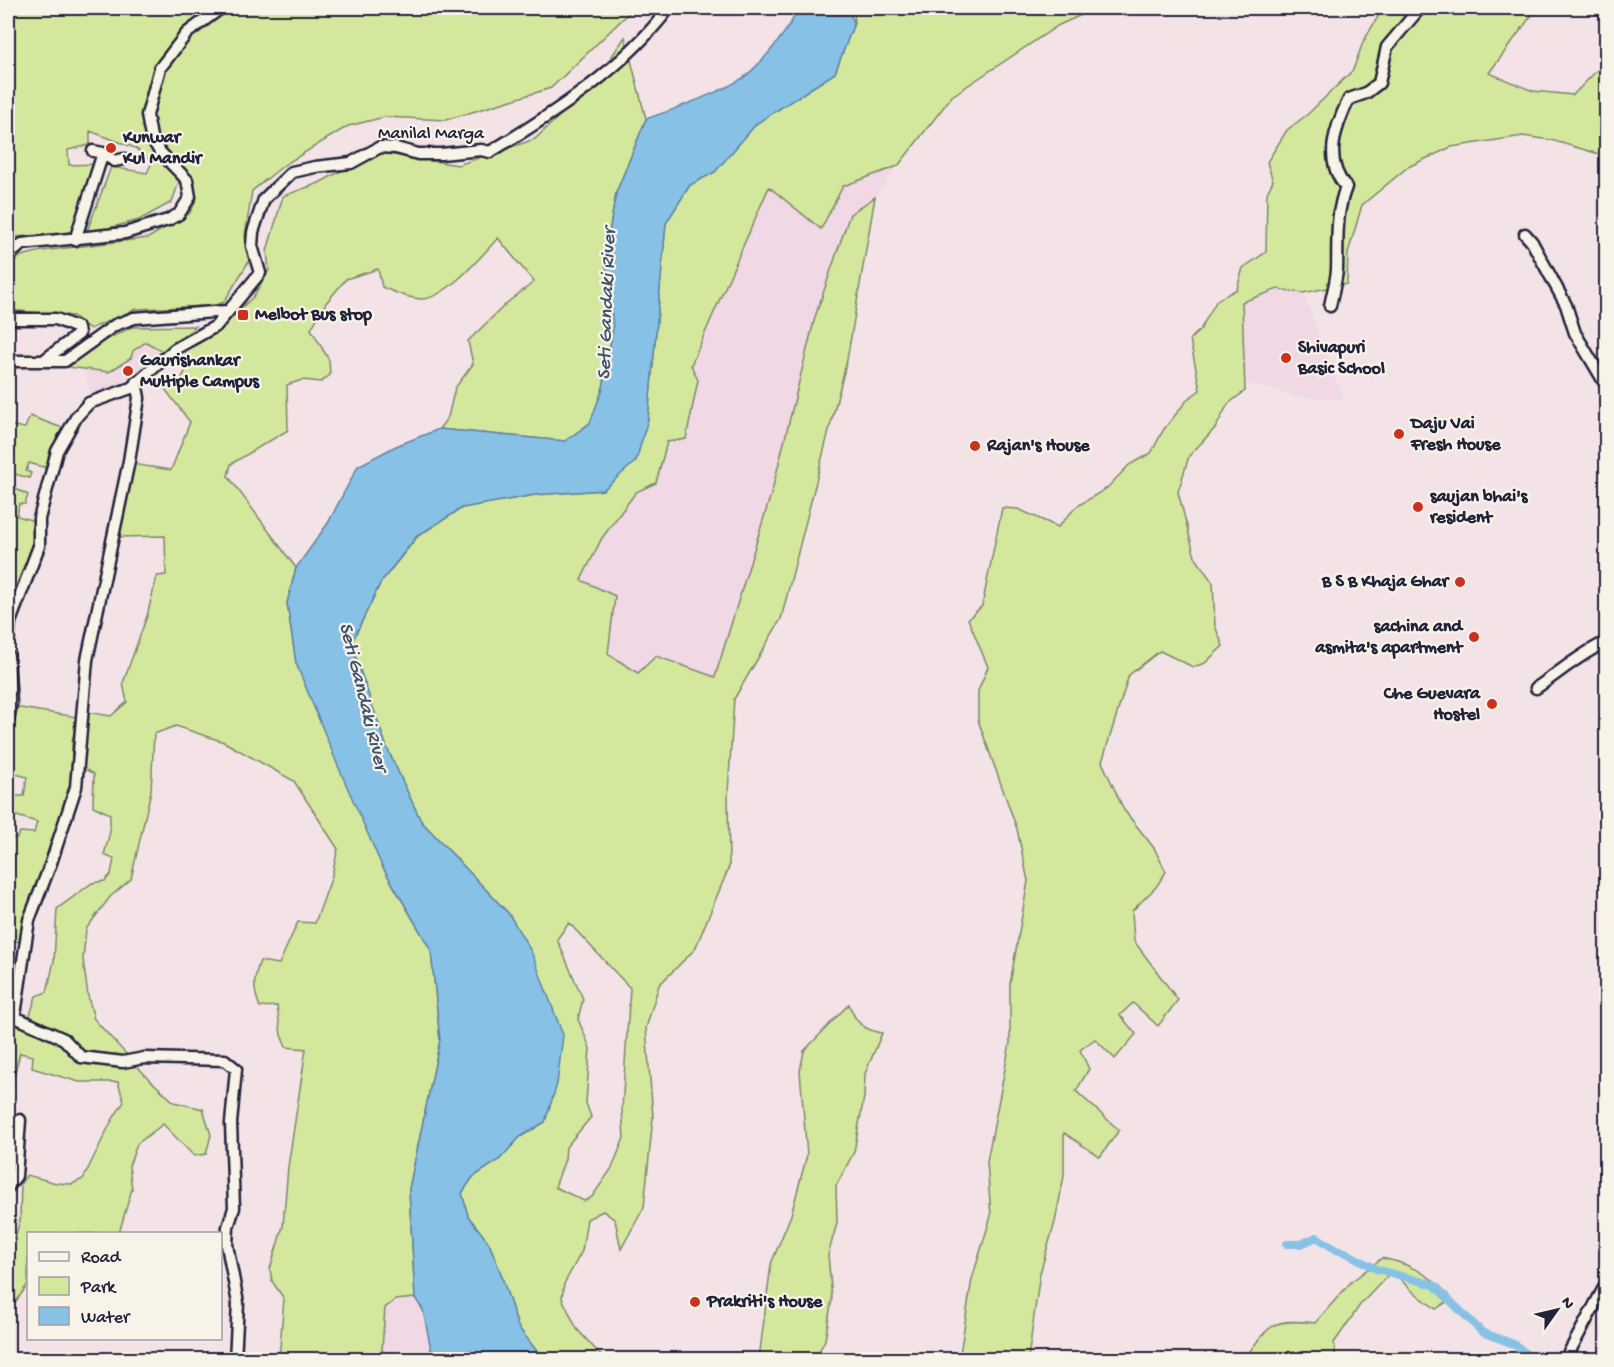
<svg xmlns="http://www.w3.org/2000/svg" width="1614" height="1367" font-family="'Gochi Hand',sans-serif">
<style>
.built{fill:#f0d8e4}
.green{fill:#d4e89d;stroke:#7b856c;stroke-width:1.5;fill-rule:evenodd}
.water{fill:#87c2e6;stroke:#5f82a2;stroke-width:1.5}
.lines{fill:none;stroke-linecap:round;stroke-linejoin:round}
.canal{stroke:#87c2e6;stroke-width:8}
.minor-casing{stroke:#22223b;stroke-width:15}
.minor{stroke:#f7f3e8;stroke-width:10}
.poi-dot{fill:#c8321e;stroke:#f7f3e8;stroke-width:2}
.labels{text-anchor:middle;dominant-baseline:central;stroke-width:4.5;stroke-linejoin:round;paint-order:stroke}
.street-label{font-size:18px;fill:#22223b;stroke:#f7f3e8}
.poi-label{font-size:18px;font-weight:bold;fill:#22223b;stroke:#f7f3e8;text-anchor:start}
.water-label{font-size:20px;font-style:italic;fill:#40526e;stroke:#f7f3e8}
</style>
<rect width="100%" height="100%" fill="#f3e3e6"/>
<filter id="ink" filterUnits="userSpaceOnUse"><feTurbulence type="fractalNoise" baseFrequency=".0167" numOctaves="2"/><feDisplacementMap in="SourceGraphic" scale="12" xChannelSelector="R" yChannelSelector="G"/><feConvolveMatrix kernelMatrix="1 2 1 2 8 2 1 2 1" color-interpolation-filters="sRGB"/></filter>
<g filter="url(#ink)">
<path class="built" d="M898,166l-23,31 -25,18 -35,102 -43,174 -57,187 -59,-22 -18,18 -30,-20 7,-58 -35,-16 22,-42 34,-46 20,-9 35,-118 78,-178 74,-1z
M1278,289l25,4 41,107 -52,-4 -49,-15 -1,-79z
M146,342l18,10 -22,22 -21,15 -30,10 -6,-30 25,3z
M406,1297l9,1 8,12 10,49h-48l-3,-10 3,-41 5,-6z"/>
<path class="green" d="M8,8h626l-83,80 -105,32 -61,-3 -37,9 -64,39 -32,26 -7,45 4,25 -25,41 -11,4 -77,3 -46,20 -17,-13 -65,-6v-43l13,-11 21,-5 106,-13 41,-24 5,-9 1,-22 -12,-13 -11,32 -33,18 -53,14 25,-67 36,6 5,-11 -17,-14 -45,-17v14l-22,5 1,15 27,-1 -22,68 -59,5 -7,7z
M855,8h242l-38,17 -107,71 -54,70 -55,20 -22,43 -52,-42 -78,178 7,15 -12,59 -19,3 -11,41 -20,9 -34,46 -21,42 34,16 -7,58 30,19 18,-17 59,21 57,-186 43,-174 35,-103 25,-17 -28,163 -66,259 -47,80 -6,94 1,74 -34,82 -36,36 -13,43 7,89 -9,90 -23,42 -6,-29 -12,-9 -16,8 -5,32 -18,33 -2,14 15,31 27,30h-61l-25,-32 -18,-56 -11,-28 -21,-27 -6,-23 11,-16 26,-17 21,-23 25,-15 -36,-208 -88,-93 -34,-73 -36,-104 30,-62 37,-46 44,-28 73,-13 68,-5 45,-71 18,-196 24,-38 25,-13 42,-49 78,-50 19,-50zM569,923l61,65 -8,121 2,29 -12,30 -20,29 -8,4 -29,-14 10,-28 1,-12 25,-30 -5,-14 4,-55 -12,-29 5,-20 -26,-60z
M1383,8h154l-48,65 44,18 40,4 33,-34v95l-55,-16 -28,-4 -72,11 -43,20 -46,38 -14,48 -1,31 -44,9 -25,-4 -36,13 3,89 -17,13 -12,23 -27,29 -11,36 17,65 18,26 2,43 8,20 -18,17 -12,4 -33,-16 -31,24 -27,87 22,48 30,38 12,24 -10,15 -24,24 2,30 44,59 -20,26 -25,-23 -13,12 16,19 -21,25 -20,-20 -15,11 9,19 -13,22 43,39 -19,27 -36,-24v43l-9,46 -15,51 -12,86 -69,1 13,-81 19,-63 -4,-55 23,-118v-59l18,-103 -11,-52 -39,-109v-29l10,-24 -20,-48 14,-13 20,-98 16,1 40,18 18,-20 31,-19 22,-23 22,-12 13,-24 24,-30 12,-9 -10,-51 10,-9 17,-30 20,-11 6,-21 23,-16 1,-59 6,-12 -6,-19 20,-32 21,-16 45,-44 10,-28z
M625,37l21,82 -30,74 -11,63 8,72 -10,60 -13,35 -25,18 -126,-12 9,-12 7,-29 18,-24 -5,-23 40,-39 26,-20 -36,-44c-16,17 -50,59 -75,61 -14,0 -29,-7 -41,-12l-4,-18 -32,10 -20,24 -15,26 18,31 1,15 -9,7 -19,-2 -15,5 1,45 -57,34 -3,12 68,92 -9,35 9,60 86,203 49,84 9,90 -31,149 6,109 -20,2 -10,8 -3,41 3,10h-106l5,-60 -12,-18 -2,-12 13,-43 5,-59 18,-118 -20,-2 -5,-12 -4,-29 -17,1c-7,-17 -7,-28 0,-46l19,3 19,-42 17,1 16,-44 7,-30 -44,-68 -70,-39 -48,-16 -22,8 -3,57 -20,88 -21,18 -24,32 -3,30 5,37 6,23 53,58 27,25 29,7 8,26 -5,19 -12,2 -31,-32 -26,20 -8,22 3,23 -13,44 -91,1v50l-20,29v-75h7l5,-18 1,-37 6,-8 29,8 16,1 11,-5 29,-59 12,-18 -6,-20h-39l-47,-14 1,-12 -13,-3 -12,46v-75l18,4 10,-32 11,-4 7,-31 3,-52 35,-26 13,-2 6,-7 3,-15 -10,-4 6,-23v-18l-17,-8 1,-32 -13,-7 6,-55 24,4 16,-14 -4,-19 24,-67 10,-40 9,-1 -1,-39 -48,1 15,-73 39,6 19,-48 -28,-37 7,-9 11,5 8,-15 -3,-18 29,-15 39,-36 16,-27 -2,-19 16,-55 36,-13 57,-31 82,13 77,-26 57,-54z
M196,326l-32,26 -18,-10 -13,9 -2,7 -22,14 -41,-5 35,-26 29,-14z
M30,416l35,13 -15,40 -21,-6 -3,8 5,2 -2,5 -14,-4 -7,11 20,10 -3,9h-6l-2,12 18,5 -4,33 -21,53 -2,-2v-180l17,3z
M14,707l63,10 -5,25v42l-49,159 -15,-4v-64l3,-13 -3,-2 3,-23 6,1 3,-6 14,1 3,-11 -24,-7 3,-19h8l3,-19 -19,-5v-43z
M849,1004c6,18 14,26 33,29l-17,41 -1,23 -10,55 -18,34 1,37 -9,32 4,44 -7,41 -10,19h-56l12,-95 20,-49 16,-60 -7,-84 4,-20z
M1382,1258c26,5 50,18 67,37l-1,6 -12,8 -25,-19 -19,-19 -32,34 -26,38 2,16h-92c26,-34 26,-41 71,-36l36,-41z"/>
<path class="water" d="M798,8h50l6,15 -19,50 -78,50 -42,49 -25,13 -24,38 -18,196 -12,42 -33,29 -68,5 -73,13 -45,28 -36,46 -30,62 36,104 34,73 88,93 22,37 32,84 -6,49 -12,38 -25,15 -21,23 -26,17 -11,16 6,23 21,27 11,28 18,56 25,32h-110l-10,-49 -8,-12 -6,-109 31,-149 -9,-90 -49,-84 -44,-100 -42,-103 -9,-60 9,-35 32,-45 30,-57 38,-20 43,-17 126,12 25,-18 13,-35 10,-60 -8,-72 11,-63 30,-74c21,-7 87,-31 102,-45 17,-15 43,-46 50,-66z"/>
<g class="lines">
<path class="canal" d="M1287,1244h14l16,-7 19,13 9,2 31,17 58,16 48,47 34,13 17,15"/>
<defs>
<path id="minor" d="M103,153l11,8 10,-2
M1525,234l7,8 34,63 9,28 31,52
M75,240l28,-87 -10,-2
M8,256l14,-12 103,-11 43,-13 11,-6 11,-17 -3,-17 -27,-28 -9,-15 -4,-22 13,-47 27,-35 34,-25
M1330,306c2,-11 6,-24 7,-36 1,-30 -2,-55 9,-83 -23,-26 -11,-60 3,-88l17,-6 13,-10 8,-36 33,-39
M8,319h48l22,9 1,6 -36,27
M8,361h57l50,-36 19,-7 93,-7
M8,641l2,-19 29,-76v-27l18,-68 20,-35 12,-13 42,-15 44,-39 41,-23 44,-53 -8,-27 1,-14 11,-33 28,-27 23,-5 36,-4 29,-16 16,1 22,6h23l40,-4 9,2c66,-40 132,-82 179,-144
M8,656l3,48 -3,17
M1536,688c24,-16 44,-34 70,-46
M8,1014l56,25 17,18 42,5 21,-4 81,2 11,9 -5,54 3,85 -6,19 -1,18 11,58 -3,57
M15,1015l14,-95 22,-57 25,-76 11,-127 42,-199 10,-63 -3,-16
M8,1187l8,-11 4,-56
M1565,1360l41,-76"/>
</defs>
<use href="#minor" class="minor-casing"/>
<use href="#minor" class="minor"/>
</g>
</g>
<g class="poi-dot">
<circle cx="111" cy="148" r="6"/>
<rect x="237" y="309" width="12" height="12" rx="3"/>
<circle cx="1286" cy="358" r="6"/>
<circle cx="128" cy="371" r="6"/>
<circle cx="1399" cy="434" r="6"/>
<circle cx="975" cy="446" r="6"/>
<circle cx="1418" cy="507" r="6"/>
<circle cx="1460" cy="582" r="6"/>
<circle cx="1474" cy="637" r="6"/>
<circle cx="1492" cy="704" r="6"/>
<circle cx="695" cy="1302" r="6"/>
</g>
<g class="labels">
<g class="street-label">
<text x="431" y="134">Manilal Marga</text>
</g>
<g class="poi-label">
<text x="123" y="138">Kunwar<tspan x="123" dy="21">Kul Mandir</tspan></text>
<text x="255" y="315">Melbot Bus stop</text>
<text x="1298" y="348">Shivapuri<tspan x="1298" dy="21">Basic School</tspan></text>
<text x="140" y="361">Gaurishankar<tspan x="140" dy="21">Multiple Campus</tspan></text>
<text x="1411" y="424">Daju Vai<tspan x="1411" dy="21">Fresh House</tspan></text>
<text x="987" y="446">Rajan's House</text>
<text x="1430" y="497">saujan bhai's<tspan x="1430" dy="21">resident</tspan></text>
<text x="1448" y="582" text-anchor="end">B S B Khaja Ghar</text>
<text x="1462" y="627" text-anchor="end">sachina and<tspan x="1462" dy="21">asmita's apartment</tspan></text>
<text x="1480" y="694" text-anchor="end">Che Guevara<tspan x="1480" dy="21">Hostel</tspan></text>
<text x="707" y="1302">Prakriti's House</text>
</g>
<g class="water-label">
<text transform="translate(608 304) rotate(-88)">Seti Gandaki River</text>
<text transform="translate(362 697) rotate(76)">Seti Gandaki River</text>
</g>
</g>
<rect width="1614" height="1367" fill="none" stroke="#f7f3e8" stroke-width="30"/>
<rect x="15" y="15" width="1584" height="1337" fill="none" stroke="#22223b" stroke-width="2" filter="url(#ink)"/>
<rect x="27" y="1232" width="195" height="108" fill="#f7f3e8" stroke="#a29fa3" stroke-width="1.5"/>
<rect x="39" y="1252" width="30" height="9" fill="#f7f3e8" stroke="#a29fa3" stroke-width="1.5"/>
<text x="81" y="1262" font-size="18" fill="#22223b">Road</text>
<rect x="39" y="1277" width="30" height="18" fill="#d4e89d" stroke="#a29fa3" stroke-width="1.5"/>
<text x="81" y="1292" font-size="18" fill="#22223b">Park</text>
<rect x="39" y="1307" width="30" height="18" fill="#87c2e6" stroke="#a29fa3" stroke-width="1.5"/>
<text x="81" y="1322" font-size="18" fill="#22223b">Water</text>
<g transform="translate(1557 1310) rotate(56)" stroke="#f7f3e8" stroke-width="4.5" paint-order="stroke">
<path d="M0-4.5L10 22L0 15L-10 22Z" fill="#22223b"/>
<text y="-9" font-size="16" font-weight="bold" text-anchor="middle" fill="#22223b">N</text>
</g>
</svg>
